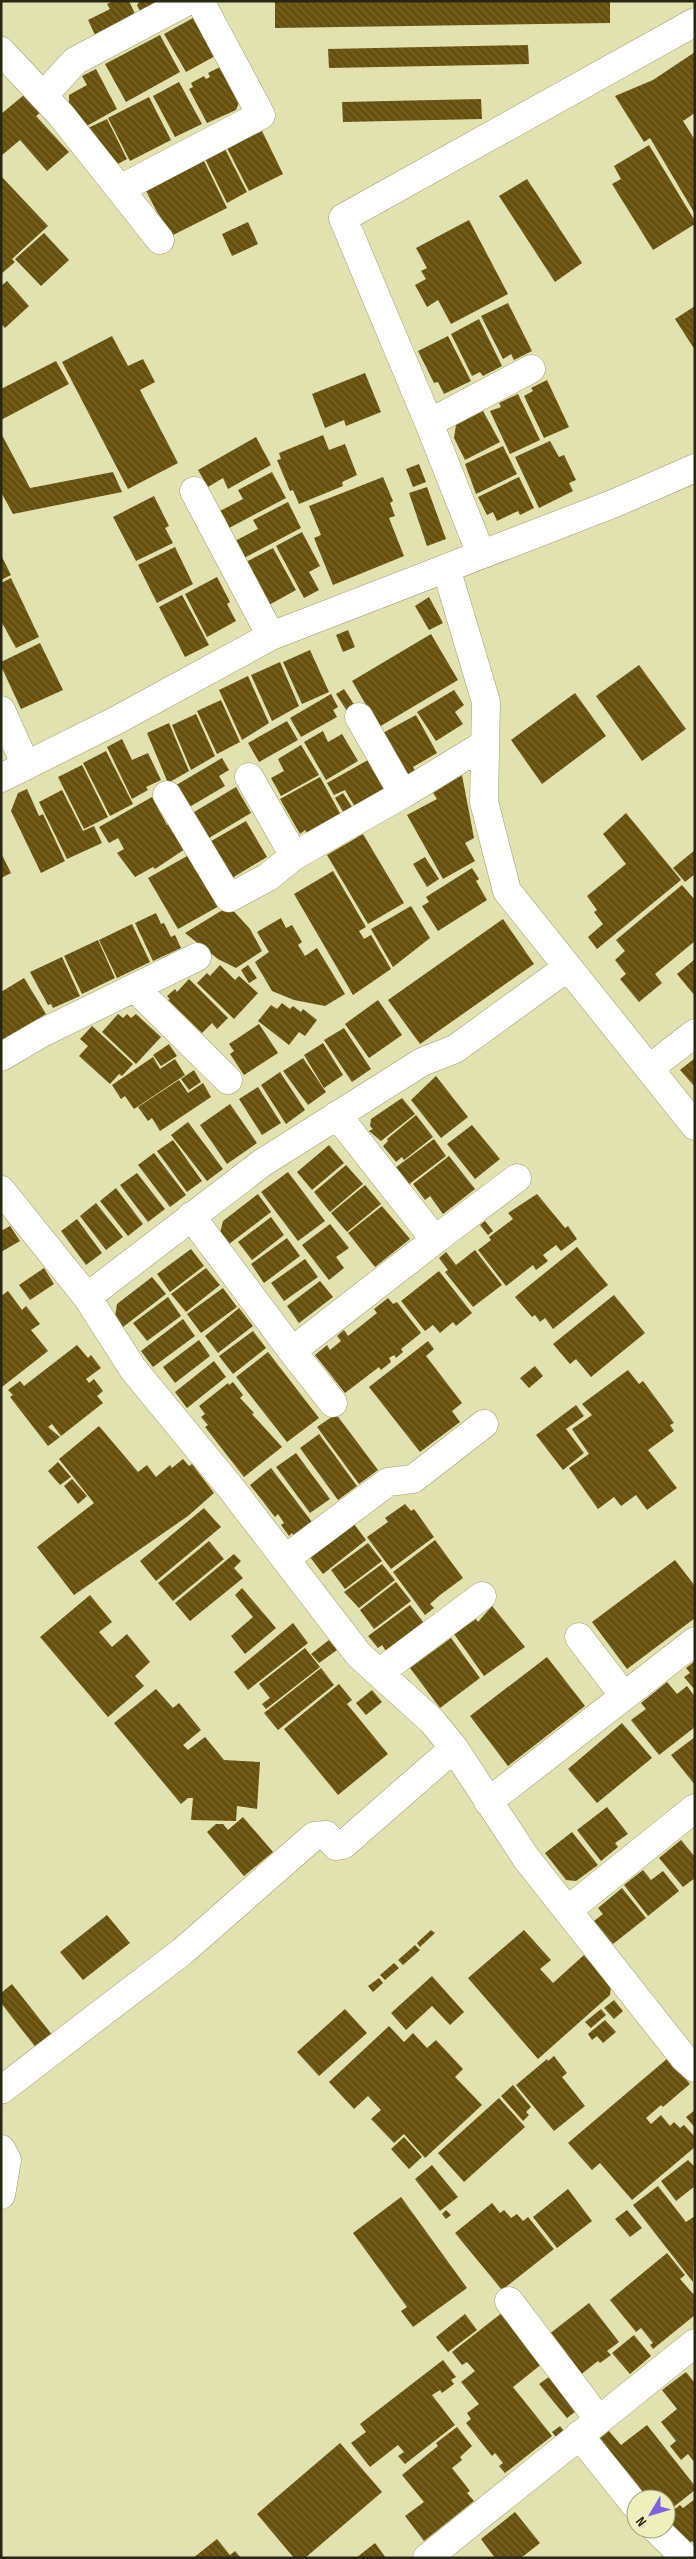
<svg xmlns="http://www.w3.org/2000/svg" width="696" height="2559" font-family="'Sofia Sans Condensed',sans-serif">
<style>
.building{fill:url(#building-back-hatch)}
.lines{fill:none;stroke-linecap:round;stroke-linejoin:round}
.minor-casing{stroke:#9e9e6f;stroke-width:29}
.minor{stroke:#fff;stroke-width:28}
</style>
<defs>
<pattern id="building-back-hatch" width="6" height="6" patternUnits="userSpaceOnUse" patternTransform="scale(1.25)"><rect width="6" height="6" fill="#66500c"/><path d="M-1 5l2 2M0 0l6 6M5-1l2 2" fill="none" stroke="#78662e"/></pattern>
</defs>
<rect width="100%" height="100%" fill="#e1e2b0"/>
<path class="building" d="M113,1h16l7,15 -40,21 -8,-17 22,-11 -3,-5z
M140,1h22l-21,12 -4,-8z
M275,1h335v22l-335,5z
M193,18l5,2 19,35 -31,17 -22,-38z
M160,35l20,37 -54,30 -21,-38z
M528,45l1,19 -200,4 -1,-19z
M695,52v61l-12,8 12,19v74l-45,-76 -6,4 -29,-46 38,-16z
M220,67l2,5 2,-2 16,30 -4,10 -29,13 -18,-34 4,-2 -2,-4 13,-7 2,3 4,-2 -2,-4z
M96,69l21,40 -32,18 -16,-21v-11l18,-10 -5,-9z
M179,82l23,42 -27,13 -22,-41z
M24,95l16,18 -4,3 33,36 -22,19 -27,-31 -19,16v-42z
M149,97l22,43 -41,21 -22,-43z
M481,99l1,20 -139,3 -1,-20z
M107,119l20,40 -11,6 -28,-37z
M262,131l21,43 -34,17 -22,-43z
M649,145l46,76v3l-42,26 -41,-66 9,-5 -7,-13z
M225,149l22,43 -20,11 -22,-44z
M203,159l24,49 -54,27 -16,-23 -12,-23z
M1,176l47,50 -36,33 3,3 -14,12z
M527,179l55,84 -27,19 -56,-86z
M469,220l39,74 -57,30 -13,-24 -11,7 -12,-22 11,-6 -5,-8 6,-3 -11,-20z
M248,222l10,22 -26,12 -10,-22z
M44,233l25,27 -28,26 -26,-27z
M7,281l22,25 -24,22 -4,-4v-38z
M508,303l24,48 -18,9 -3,-6 -8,5 -22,-43z
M695,306v44l-20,-31z
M479,319l23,47 -19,10 -3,-4 -8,4 -21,-42z
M112,336l16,30 15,-7 12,23 -15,8 38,73 -50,26 -66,-127z
M448,336l23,45 -27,13 -6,-12 -4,1 -16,-32z
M56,361l13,23 -68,36v-31z
M365,373l16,39 -35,14 -2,-6 -19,8 -13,-34z
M547,380l22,47 -25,11 -20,-42 9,-5 -2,-3z
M518,394l22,46 -30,14 -20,-43 11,-4 -2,-4z
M483,411l17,31 -35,18 -11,-22 2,-13z
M1,433l29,55 83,-16 9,20 -109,22 -12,-22z
M323,435l6,15 16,-6 12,31 -15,7 1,4 -44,18 -6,-14 -3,1 -13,-31 4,-1 -2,-6z
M256,437l15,28 -43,24 -5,-11 -15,9 -10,-17z
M550,441l9,16 5,-2 12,25 -7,3 4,8 -34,17 -24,-51z
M503,446l14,28 -41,20 -11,-30z
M419,464l7,18 -13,5 -7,-18z
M272,472l14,26 -57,30 -9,-17 23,-12 -5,-9z
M383,477l10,24 -3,2 5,13 -6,2 15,38 -71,29 -19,-47 7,-3 -12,-29z
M519,477l15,31 -14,7 -2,-4 -21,10 -4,-9 -6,3 -9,-18z
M427,487l19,52 -19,7 -18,-53z
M154,496l15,30 -4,2 8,15 -37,18 -23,-44z
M288,502l13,26 -57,30 -9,-17 23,-12 -5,-9z
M302,532l18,34 -11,6 10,18 -15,8 -28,-52z
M175,547l18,37 -36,19 -19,-38z
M273,548l23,42 -27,15 -23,-43z
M1,555l10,20 -10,5z
M217,577l13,25 -3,2 9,17 -29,16 -22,-43z
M11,578l28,59 -23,11 -15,-27v-38z
M182,595l27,50 -24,12 -26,-50z
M429,597l14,26 -14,7 -14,-24z
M348,630l7,17 -12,5 -7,-17z
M431,634l27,46 -79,47 -27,-46z
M40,643l23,47 -42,19 -20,-43v-4z
M310,650l19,42 -27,12 -19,-42z
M280,662l19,44 -27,15 -21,-46z
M639,665l47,64 -44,32 -46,-65z
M248,676l21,47 -27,17 -23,-50z
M344,689l11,17 -8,5 -11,-17z
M454,690l10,15 -9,7 8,12 -27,17 -19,-29z
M575,693l31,43 -64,48 -31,-44z
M331,694l7,13 -5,3 4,7 -36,20 -11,-19z
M221,700l19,42 -23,12 -20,-43z
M196,714l19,42 -24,14 -19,-45z
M416,715l21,38 -24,14 2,4 -10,6 -24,-43z
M287,721l11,19 -39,22 -11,-19z
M169,723l20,48 -21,12 -21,-50z
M323,731l5,11 14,-8 16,27 -32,19 -22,-38z
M122,739l10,21 16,-7 13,27 -15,7 2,3 -16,9 -25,-52z
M301,745l18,30 -38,21 -10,-18 13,-7 -6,-12z
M106,751l27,53 -23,12 -27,-53z
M222,758l7,12 -10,6 6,10 -39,23 -13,-22z
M368,760l17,30 -30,17 -10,-17 -11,5 -7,-12z
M82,765l26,52 -24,12 -26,-52z
M462,775l12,63 -9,5 10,18 -32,18 -36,-64 30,-16 -4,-6z
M320,777l21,38 -33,20 -3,-5 -5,4 -20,-35z
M236,787l15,26 -47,28 -15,-26z
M27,789l12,27 4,-2 22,47 -24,12 -30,-62 7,-18z
M62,790l21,41 11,-5 8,17 -35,16 -28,-57z
M343,793l11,17 -9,5 -10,-17z
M152,797l15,28 5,-3 13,27 -30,20 -2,-2 -18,10 -18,-24 7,-4 -6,-11 -9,5 -10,-16z
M626,813l55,67 -84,69 -9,-12 15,-13 -9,-12 3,-2 -10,-14 39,-32 -23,-30z
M246,821l21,36 -40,24 -21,-37z
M363,834l41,69 -36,21 -41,-69z
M695,850v24l-10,8 -12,-14z
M1,853l10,20 -10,5z
M189,855l32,50 -43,24 -30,-51z
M425,857l14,22 -12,8 -14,-23z
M472,868l7,11 -3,2 11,19 -49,31 -16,-25 7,-4 -3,-5z
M333,871l33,56 -7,4 5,8 7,-4 20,34 -38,26 -59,-101z
M682,885l13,15v41l-40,33 7,9 -23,19 -19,-23 6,-5 -11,-14 10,-9 -9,-11z
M229,906l21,23 12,22 -26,17 -18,-9 -33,-26z
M411,906l19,32 -37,29 -22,-38z
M156,913l5,11 3,-1 7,14 4,-2 6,13 -28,13 -18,-38z
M281,918l5,10 6,-3 10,17 -4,3 7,11 12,-8 28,46 -20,12 -31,-6 -22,-9 -17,-29 14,-10 -12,-20z
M503,919l31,45 -114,80 -32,-44z
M132,924l18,38 -33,16 -18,-38z
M98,940l17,38 -33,16 -18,-38z
M62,957l18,39 -27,12 -2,-4 -3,1 -18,-33z
M695,959v37l-18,-22z
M220,965l15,15 4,-4 19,17 -24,26 -37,-36 10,-10 3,3z
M248,965l9,13 -8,5 -8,-13z
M24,978l22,36 -45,27v-49z
M189,979l39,39 -11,11 -5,-6 -10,10 -34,-33 2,-1 -3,-3 8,-7 2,3z
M378,1000l24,35 -33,23 -24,-34z
M282,1003l8,6 3,-3 8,6 2,-3 14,11 -12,16 -6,-4 -10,13 -31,-24 13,-16 6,4z
M118,1014l5,4 4,-4 4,4 5,-4 25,23 -25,27 -34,-32z
M259,1024l19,29 -34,22 -14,-21 4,-3 -5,-7z
M92,1026l41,38 -11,12 -3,-2 -9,10 -31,-28 9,-10 -8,-7z
M344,1028l27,41 -19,13 -28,-42z
M323,1043l20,32 -19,13 -20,-33z
M169,1044l8,12 -16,10 -8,-11z
M153,1057l7,12 15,-10 10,16 -51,34 -9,-13 -4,3 -9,-14z
M303,1058l23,34 -18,13 -25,-34z
M695,1058v29l-15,-17z
M194,1070l7,12 -12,8 -8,-11z
M280,1072l25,38 -19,14 -25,-39z
M436,1076l32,41 -27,21 -30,-38z
M179,1080l9,13 15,-10 8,14 -51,34 -8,-13 -4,3 -10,-14z
M258,1087l23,36 -19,12 -23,-36z
M402,1098l13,16 -34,27 -12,-10 4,-2 -3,-3 1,-7z
M230,1104l27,39 -30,21 -27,-39z
M416,1115l17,22 -29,23 -2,-3 -6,5 -13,-16 5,-5 -1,-2z
M188,1122l35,47 -16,12 -36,-46z
M472,1125l28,34 -25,20 -28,-35z
M434,1139l12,17 -38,29 -13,-17z
M173,1140l29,41 -15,11 -30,-41z
M329,1145l15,18 -32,27 -15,-18z
M154,1153l32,42 -16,12 -32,-42z
M449,1156l26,33 -32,25 -13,-18 -5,4 -12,-16z
M346,1165l17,19 -33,28 -16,-20z
M288,1172l37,49 -27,20 -37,-49z
M137,1173l28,36 -17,13 -28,-37z
M365,1185l16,19 -34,28 -16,-19z
M116,1188l27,36 -15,12 -28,-35z
M258,1194l13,18 -42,32 -9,-11 3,-12z
M537,1194l28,34 3,-2 9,13 -16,12 -5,-6 -13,10 5,6 -12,9 -3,-5 -27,21 -28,-36 13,-10 -2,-3 24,-18 -5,-6z
M96,1203l27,34 -17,13 -26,-34z
M382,1206l28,33 -35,28 -27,-34z
M271,1217l13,18 -32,25 -14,-18z
M77,1219l25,34 -16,12 -25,-34z
M485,1221l8,10 -5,4 -8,-10z
M330,1224l19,24 -13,9 8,11 -15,12 -27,-35z
M10,1226l10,15 -19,11v-21z
M287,1238l13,18 -36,27 -13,-19z
M577,1247l31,38 -55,44 -8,-11 -5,4 -5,-7 -3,2 -17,-20z
M191,1249l13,17 -34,26 -13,-18z
M475,1250l27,35 -29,22 -28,-35 3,-2 -9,-12 7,-6 10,13z
M305,1259l13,18 -34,24 -13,-18z
M44,1268l10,16 -24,16 -11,-15z
M206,1268l14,17 -34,27 -15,-18z
M439,1271l33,42 -16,13 -3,-4 -13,11 -7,-8 -8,6 -24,-30z
M152,1277l14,17 -43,33 -8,-10 2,-13z
M320,1281l13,16 -34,26 -12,-17z
M223,1288l14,19 -36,26 -14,-19z
M8,1291l14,19 4,-4 14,18 -9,6 17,21 -46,36 -1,-91z
M614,1295l31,38 -54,44 -15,-18 -6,5 -17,-20z
M168,1297l13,19 -34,25 -14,-18z
M388,1298l5,6 4,-2 24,31 -20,16 2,3 -7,6 -2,-3 -5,3 2,4 -10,8 -2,-3 -34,26 -30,-38 12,-10 3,5 11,-9 -4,-5 7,-6 4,6 29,-23 -3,-4z
M239,1308l14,18 -35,27 -13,-17z
M183,1319l12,17 -42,31 -12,-16z
M253,1331l13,17 -33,26 -14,-18z
M199,1340l11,16 -35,27 -12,-16z
M428,1341l6,8 -8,7 36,47 -10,8 8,11 -40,30 -51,-65z
M77,1345l11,13 3,-3 10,13 -15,11 3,4 5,-4 9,12 -6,5 6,7 -42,33 -9,-12 -4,3 12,10 -12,9 -38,-49 3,-2 -5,-5 12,-9 4,5z
M268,1352l51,66 -32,24 -51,-65z
M214,1361l12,16 -39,31 -12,-16z
M535,1366l8,10 -14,12 -9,-10z
M628,1370l11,14 4,-3 31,42 -4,2 4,6 -26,19 29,38 -30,22 -11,-15 -15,11 -7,-9 -16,12 -29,-41 20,-14 -17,-25 20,-14 -10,-11z
M233,1382l10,13 -3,3 14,15 -2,1 30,33 -38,30 -39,-50 3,-2 -7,-8 4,-3 -6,-8 29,-23 1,2z
M576,1405l8,11 -18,13 18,24 -21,17 -27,-35z
M336,1414l42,56 -19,14 -42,-57z
M99,1426l39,46 9,-7 9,12 14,-12 2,3 11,-9 6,7 3,-2 22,29 -26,23 -114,79 -37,-48 57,-44 -35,-44z
M319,1434l38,52 -19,14 -38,-52z
M296,1453l34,46 -20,14 -34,-46z
M58,1462l13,15 -11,8 -12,-14z
M271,1468l41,54 -18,14 -2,-3 -3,3 -8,-11 3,-2 -6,-9 -3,3 -25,-32z
M72,1479l15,17 -9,8 -14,-18z
M405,1504l6,7 3,-2 20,28 -43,32 -24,-32 21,-15 -3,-4z
M204,1508l17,19 -65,54 -16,-20z
M354,1524l12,16 -43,34 -13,-17z
M435,1540l28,38 -23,17 -10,9 4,4 -9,7 -32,-43z
M209,1541l15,18 -51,42 -15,-18z
M368,1543l14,18 -37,28 -14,-19z
M234,1554l7,7 -7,7 9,10 -53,43 -15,-18z
M675,1560l20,26v32l-68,51 -35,-47z
M382,1564l13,16 -36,28 -15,-16z
M396,1582l15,19 -37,28 -14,-19z
M242,1588l34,40 -31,26 -14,-18 22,-19 -18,-22z
M90,1595l22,27 -13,10 13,15 15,-13 23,28 -15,14 9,10 -36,31 -68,-80z
M410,1605l14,18 -38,28 -4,-6 -4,3 -10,-12z
M492,1606l33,41 -41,29 -30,-42 22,-15 2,3z
M293,1623l15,20 -60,47 -14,-18z
M451,1638l29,40 -40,30 -30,-40z
M329,1640l8,10 -18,13 -8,-9z
M305,1648l15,19 -54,42 -4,-5 8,-6 -11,-14z
M547,1657l38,49 -77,60 -38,-50z
M695,1661v29l-11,-13 6,-4 -4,-5z
M321,1668l13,17 -56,45 -14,-17z
M667,1682l10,12 10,-8 8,11v30l-36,28 -28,-35 15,-11 -5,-6z
M339,1684l13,16 -5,4 41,50 -50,41 -54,-66z
M156,1689l17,19 6,-5 22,27 -18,15 5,5 17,-13 19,23 36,2 -3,47 -20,-3 -1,15 -45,-1 2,-22h-5l-7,6 -67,-81z
M372,1690l10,12 -16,13 -10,-12z
M622,1723l30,35 -55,45 -29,-34z
M695,1737v48l-24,-30z
M607,1807l21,27 -13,9 3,4 -17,14 -24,-31z
M243,1817l30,35 -29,24 -37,-44 9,-8h7l5,6z
M572,1832l26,33 -22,16 -10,-1 -21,-27z
M681,1840l14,17v21l-12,9 -24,-29z
M643,1870l8,10 12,-9 16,20 -31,25 -24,-31z
M622,1888l24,30 -33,26 -19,-23 9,-7 -5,-6z
M107,1915l23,28 -47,37 -23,-28z
M431,1930l4,3 -15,14 -3,-4z
M524,1930l27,30 -11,9 13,14 31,-28 27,31 -1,9 -72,64 -70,-81z
M415,1945l5,5 -17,15 -5,-5z
M394,1963l5,5 -14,12 -5,-5z
M432,1976l32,36 -14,13 -18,-19 -26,24 -15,-17z
M379,1978l4,5 -10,9 -5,-6z
M12,1984l41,52 -16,13 -36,-46v-10z
M614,2000l9,11 -9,8 -10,-11z
M345,2009l22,24 -48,43 -22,-24z
M601,2009l5,6 -15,13 -6,-6z
M605,2020l11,12 -13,11 -6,-7 -5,4 -4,-6z
M389,2026l15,16 9,-9 14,15 9,-8 27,29 -8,8 27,28 -57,53 -21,-24 -10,9 -23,-24 10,-9 -13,-14 -14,13 -25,-27z
M554,2056l13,17 -5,4 23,29 -31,25 -38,-46 31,-26 1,2z
M668,2058l22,26 -27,23 -2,-2 -15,13 5,6 10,-9 9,11 4,-4 6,6 4,-3 11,12v10l-63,53 -32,-37 -8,7 -24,-27z
M513,2085l18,22 -5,5 3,3 -6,6 -22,-25z
M499,2098l26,29 -61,55 -26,-29z
M695,2110v18l-9,-11z
M404,2137l18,20 -13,12 -18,-20z
M688,2160l7,7v19l-19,15 -15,-20z
M432,2165l26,32 -18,14 -25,-32z
M658,2186l28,36 9,-6 -2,66 -60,-77z
M568,2189l24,32 -35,27 -24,-31z
M401,2197l66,91 -54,39 -12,-16 6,-4 -54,-74z
M492,2203l8,10 4,-3 7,8 6,-4 6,7 5,-4 26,32 -52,41 -47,-57z
M446,2210l5,5 -5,4 -4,-5z
M627,2210l15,18 -12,9 -15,-18z
M667,2253l18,22 -5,4 15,17v19l-42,34 -3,-4 3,-2 -12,-15 -5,4 -26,-32z
M589,2303l30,39 -12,9 4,4 -11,8 -2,-2 -19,15 -31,-41z
M503,2312l40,51 -30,24 39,49 -47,37 -6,-7 4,-3 -8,-10 -3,3 -26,-33 5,-4 -4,-6 12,-9 -18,-22 14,-11 -8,-9 -5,3 -10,-13z
M465,2314l12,16 -29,22 -12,-15z
M634,2335l17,21 -21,18 -18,-21z
M443,2360l13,17 -5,3 3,4 -12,9 -2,-3 -8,5 23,30 -50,39 -7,-8 6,-4 -6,-7 -28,22 -19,-24 15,-11 -6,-8z
M686,2372l9,11v80l-7,-9 -7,6 -11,-14 6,-5 -15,-19 16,-13 -15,-19z
M553,2374l27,34 -13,10 -28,-34z
M647,2425l48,61v4l-29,23v-14h-22l-50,-56 15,-12 12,14z
M560,2426l4,5 -8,6 -4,-5z
M457,2427l15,19 -12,11 2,3 -10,8 18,23 -3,2 7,8 -50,40 -19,-25 19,-14 -22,-27 36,-29 -2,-3z
M340,2443l42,49 -77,66h-11l-37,-44z
M695,2499v46l-3,-4 -7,6 -19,-17v-14l14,-11 3,3z
M515,2512l25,31 -19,15h-26l-14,-19z
M217,2539l13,16 5,-4 6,7h-48z
M375,2543l11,15h-30z"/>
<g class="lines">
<defs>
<path id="minor" d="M1,51l60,64 99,125
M43,96l32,-35 113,-60
M120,189l141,-74 -61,-114
M429,423l102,-54
M194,491l77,145
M481,554l-52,-131 -86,-205 352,-196
M446,568l40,134 -2,100 23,89 188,235
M1,710l25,56
M359,717l44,77
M249,777l45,79
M1,778l116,-58 154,-84 344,-133 80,-35
M167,795l62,103 39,-21 26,-21 109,-62 82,-50
M135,988l93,92
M1,1057l41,-24 155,-76
M650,1068l45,-35
M1,1190l86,107 46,72 97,118 129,168 73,66 22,27 72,110 158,200 11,10
M191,1216l101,135 143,-111 -98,-125
M435,1240l82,-62
M87,1297l175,-134 160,-101 33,-13 113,-82
M292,1351l41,52
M285,1559l103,-77 25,-3 71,-55
M579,1637l45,59
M379,1673l103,-77
M488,1802l207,-161
M568,1910l127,-102
M1,2090l182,-139 131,-115 12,-1 10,11 7,-1 111,-97
M1,2149l6,11 -6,35
M509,2301l90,119
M579,2435l57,71
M656,2529l30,29
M427,2558l268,-215"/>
</defs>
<use href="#minor" class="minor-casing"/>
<use href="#minor" class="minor"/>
</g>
<rect width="696" height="2559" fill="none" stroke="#272714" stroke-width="5"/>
<g transform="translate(651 2514) rotate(232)"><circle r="24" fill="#eeefbd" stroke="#9e9f79"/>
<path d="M0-4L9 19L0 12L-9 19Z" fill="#7c63de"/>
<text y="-8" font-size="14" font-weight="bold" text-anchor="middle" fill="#272714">N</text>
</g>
</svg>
